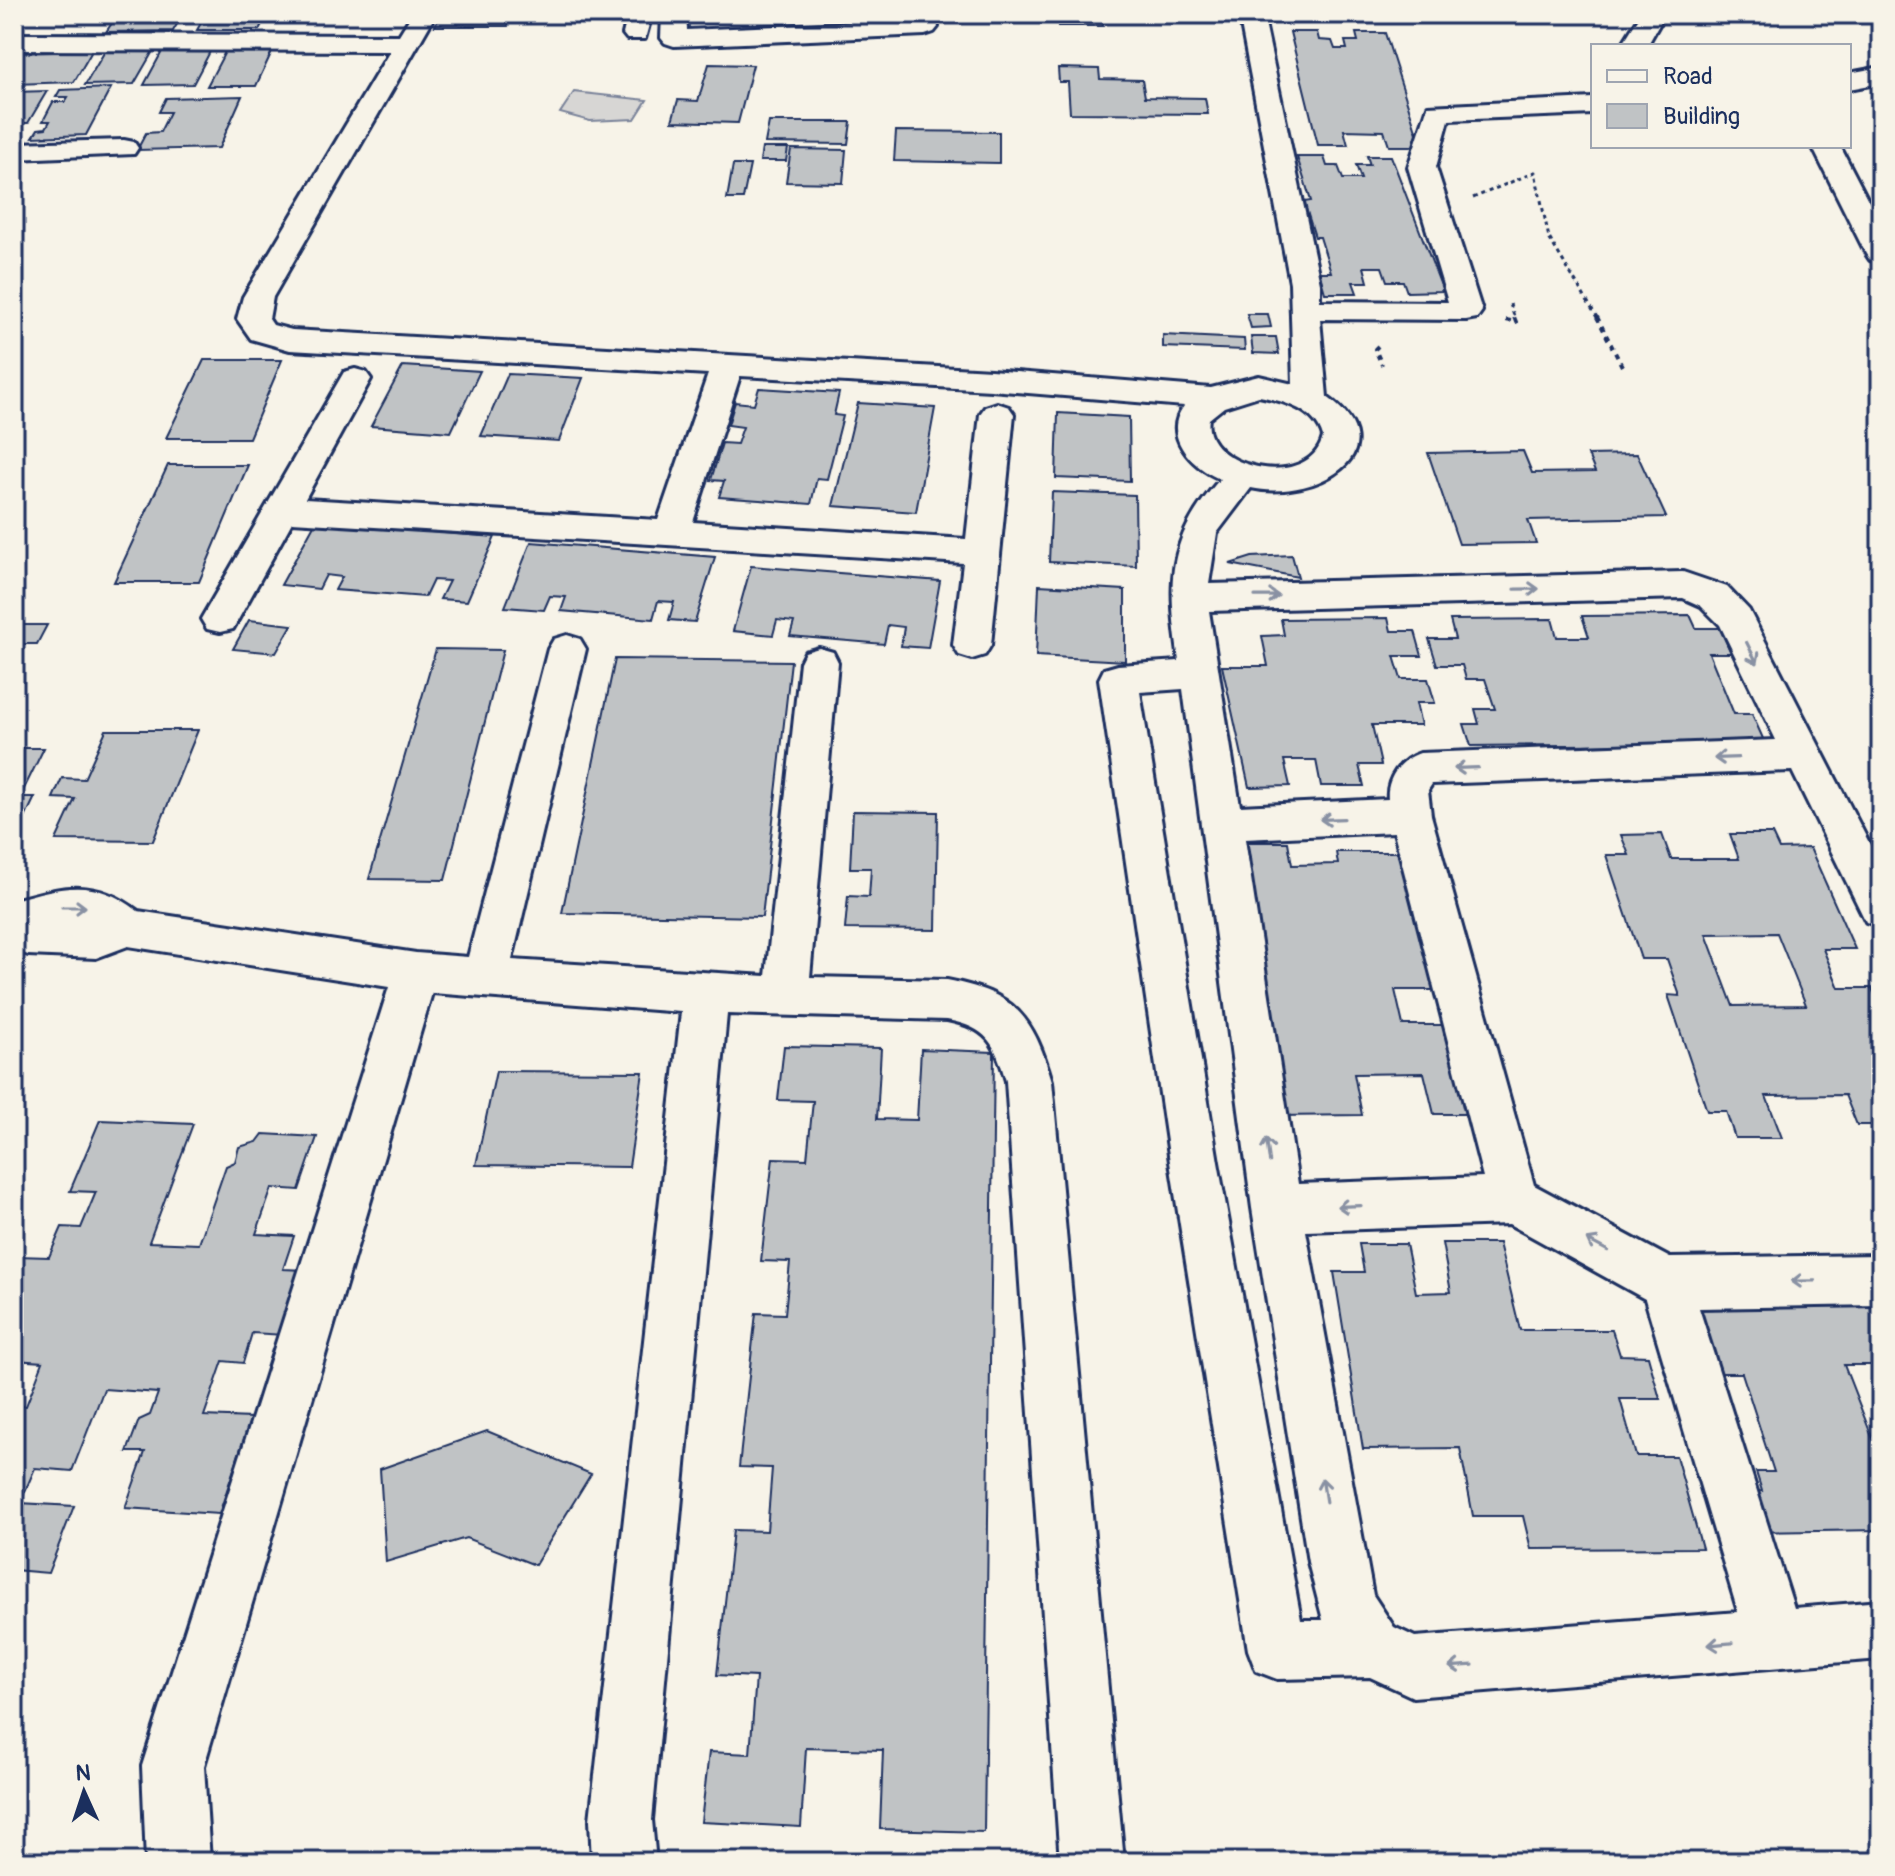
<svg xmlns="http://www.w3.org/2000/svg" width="1895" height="1876" font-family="Pangolin,sans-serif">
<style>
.green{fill:#d7d6d4;stroke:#798299;stroke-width:2}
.building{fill:#c0c3c5;stroke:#1b2f5e;stroke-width:2;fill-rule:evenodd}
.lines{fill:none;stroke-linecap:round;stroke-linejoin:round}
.minor-casing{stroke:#1b2f5e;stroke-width:6}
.path-far1{stroke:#1b2f5e;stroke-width:3;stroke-dasharray:4 4;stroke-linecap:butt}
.path{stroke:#1b2f5e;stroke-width:4;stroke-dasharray:5 5;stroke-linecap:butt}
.minor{fill:#f7f3e8;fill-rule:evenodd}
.oneway{stroke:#8991a3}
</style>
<rect width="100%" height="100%" fill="#f7f3e8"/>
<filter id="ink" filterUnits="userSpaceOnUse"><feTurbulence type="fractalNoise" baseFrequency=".0125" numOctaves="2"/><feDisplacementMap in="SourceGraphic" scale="16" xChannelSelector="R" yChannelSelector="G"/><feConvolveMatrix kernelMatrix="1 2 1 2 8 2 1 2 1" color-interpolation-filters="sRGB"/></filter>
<g filter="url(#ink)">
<path class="green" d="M574,92l73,8 -12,19 -45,2 -30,-8z"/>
<path class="building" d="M118,14h65l-10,17 -67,1z
M206,14h61l-8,16h-62z
M440,14h71l-3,12h-73z
M757,14h87l-87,4z
M1058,14h44l1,12h-45z
M1282,14h48l2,7h-49z
M1353,14h35l2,7h-34z
M1290,32h27l2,8 13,1 3,8h12l-2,-8h13l-2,-8h29l36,113h-32l-5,-15 -40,-1 4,15h-30z
M108,46h48l-22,38 -49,1z
M165,46h48l-20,38 -49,1z
M274,47l-18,39h-49l20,-38z
M92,51l-18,31 -60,2v-31z
M709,64l44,1 -15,58 -66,-2 6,-21 20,1z
M1058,68l41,1 1,10 42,1 3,17 60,1 3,16 -138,-1 -2,-31h-9z
M111,88l-25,47 -53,2 5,-8 8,-1 4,-7h-7l10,-19h12l3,-5h-12l4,-7z
M47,91l-19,32h-14v-31z
M242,96l-23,52 -82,2 9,-17 14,-1 10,-20h-11l7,-14z
M769,122h82l-3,22 -83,-1z
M896,131l103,1v31l-105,-2z
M762,148h26l-2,13h-26z
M791,149l55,1 -3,33 -57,-1z
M1367,156h24l52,135 -36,1 -4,-11h-16l-5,-14h-18l4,15h-15l4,11h-32l-6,-21h12l-11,-35h-5l-11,-35 7,-1 -14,-44h27l3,9h11l5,13h18l-5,-14h14z
M733,165h17l-7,34h-16z
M1247,314h21l3,13 -20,1z
M1163,335l81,4 1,11 -82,-3z
M1251,337h25l3,17 -26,-1z
M204,360h78l-33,78h-83z
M403,366l77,5 -29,61 -80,-6z
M508,374l75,4 -24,63 -78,-5z
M759,388l80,5 -5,22 9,1 -16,63 -10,-1 -6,26 -92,-7 5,-16 -13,-1 11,-37 15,1 6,-17 -15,-2 7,-23 19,2z
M858,403l77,5 -19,104 -83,-6z
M1058,413l71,4 1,64 -74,-3z
M1523,451l9,22 63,-1 -7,-17 49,-1 29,63 -138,3 8,23 -77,1 -31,-91z
M168,465h80l-49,117h-85z
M1052,492l83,3 1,71 -87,-4z
M315,523l180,14 -28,64 -27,-2 9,-18 -16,-1 -8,17 -90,-7 7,-13 -16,-2 -7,14 -38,-4z
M531,542l184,15 -20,65 -26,-2 5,-18 -16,-1 -5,18 -92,-8 5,-14 -16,-1 -6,14 -39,-3z
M1292,555l6,22 -68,-13 22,-7z
M751,566l189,15 -12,67 -27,-2 3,-19 -16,-2 -4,19 -94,-8 4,-14 -17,-2 -4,15 -40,-4z
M1039,585l86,5v71l-89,-5z
M1690,615l6,13h24l11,25h-22l25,61h18l13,29 -294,3 -7,-22h15l-4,-15h20l-10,-30h-19l-4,-14h-25l-8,-26h26l-5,-19 102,-1 5,18h32l-7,-21z
M1388,618l3,13h24l7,25h-28l7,23h27l7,24h-19l5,22h-49l9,40h-22l5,21h-43l-5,-26h-32l6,26 -41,1 -27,-121h46l-6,-30 22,-1 -3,-16z
M249,620l43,5 -16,28 -43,-4z
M14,625h33l-10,19h-23z
M436,649l67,1 -58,230 -76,-1z
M615,659l176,2 -29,256 -200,-4z
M106,730h92l-45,111 -97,-1 19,-41 -22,-1 9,-20 22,1z
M14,748h30l-24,49h15l-21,44z
M853,811l85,1 -2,118 -91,-1 3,-33 21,1 2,-29h-21z
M1662,834l9,25h68l-9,-25h42l7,15 31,-1 45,101h-32l16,39h33l9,22v115h-24l-12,-30 -79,1 16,42h-47l-9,-27h-19l-39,-116 12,1 -13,-37h-26l-35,-104h23l-8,-20zM1777,933l29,72 -73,1 -27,-72z
M1247,842h41l4,23 46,-1 -2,-12h77l34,138h-52l8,35h43l22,89h-34l-10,-41 -70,1 8,41 -86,1 -39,-256 13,-1z
M784,1046l97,2 -4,71 40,1 4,-71 73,3 -10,780 -104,-3 3,-79 -77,-2 -5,79 -100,-5 8,-70 41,2 6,-77 -39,-2 16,-145 34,1 5,-63 -33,-1 17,-154 29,1 5,-52 -29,-1 12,-103 34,1 6,-58 -35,-1z
M496,1071l147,1 -14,95 -153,-2z
M100,1120l93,4 -44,118 50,2 27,-78 9,-4 4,-15 18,-5 6,-8 54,3 -18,53 -27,-2 -16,46 38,2 -11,33 22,1 -21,65 -32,-2 -9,30 -20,-2 -19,55 47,2 -32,96 -94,-6 20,-56h-18l12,-32 11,-5 8,-22 -54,-4 -32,82 -37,-3 -15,35 54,3 -26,67 -34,-3v-165l12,1 17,-44 -29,-2v-98l3,-6 32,1 13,-30 19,1 15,-36 -26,-1z
M1442,1243h57l21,87h92l8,25 28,1 12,43h-40l16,57h40l26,92 -171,1 -8,-33h-50l-13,-68 -97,1 -29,-177h30l-5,-28h47l10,49 35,-1z
M1881,1306v59h-37l37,95v70l-134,2 -13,-40 28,-1 -6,-19h18l-32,-99h-24l-21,-65z
M487,1431l104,43 -56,91 -69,-27 -80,24 -6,-93z"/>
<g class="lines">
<defs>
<path id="minor" d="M412,14h24l-163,283 -4,22 4,6 19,5 699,40 220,18 48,-12 34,8 -3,-101 -51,-269h24l57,269v18l128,1 -40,-135 20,-61 165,-8v16l-144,6 -13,47 46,144 -5,7 -11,2 -146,-1 7,78c77,55 -13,105 -76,91l-34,45 -8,51 474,-12 44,15 22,23 132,256v61l-15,-5 -74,-151 -360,13 -4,6 3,25 103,370 136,73 211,-3v50l-182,3 95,300 87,-7v58l-468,38 -43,-20 -93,2 -21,-8 -8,-21 -78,-488 -71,-483 5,-10 14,-4 61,-4c-11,-79 -14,-119 41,-182 -28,-12 -59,-43 -36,-73l-193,-16 -251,-14 -47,146 273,17 14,-125 5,-7 12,-4 12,4 5,7 -23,231 -6,10 -13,4 -13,-4 -6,-10 10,-82 -671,-41 -59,107 -13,3 -13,-3 -6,-10 143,-247 11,-3 11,3 5,7 -66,120 353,21 50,-146 -418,-24 -39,-11 -14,-20 6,-22 147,-246 -376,-1v-16l385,1zM1259,396c25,5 57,14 64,41 -14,56 -123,30 -114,-18l15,-12zM1683,598l18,8 19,19 56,115 -356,13c-19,6 -34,25 -32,46l-148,7 -31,-195zM1183,689l69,519 56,354 15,58h-22l-83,-458 -78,-470zM1394,832l89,345 -185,7 -53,-345zM1509,1224l136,75 93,313 -323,25 -21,-10 -21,-32 -67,-364z
M628,14h24l-7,25h-18l-4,-5z
M662,14h24l1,16 225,-10v-6h24l2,13 -4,5 -9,3 -251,11 -9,-3 -4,-5z
M1641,14h24l-18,32h-26z
M1881,67v16l-32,6v-16z
M124,140l10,2 4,6 -4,6 -120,5v-16z
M1812,146h28l41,79v38l-11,-3 -4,-6z
M567,635l13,4 6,10 -74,311 254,16 34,-314 5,-10 14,-4 14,4 5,10 -28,315 137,3c68,13 86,36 105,101l72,781h-64l-54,-781c-11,-38 -18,-53 -59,-61l-220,-6 -75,806 4,42h-64l-2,-42 91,-808 -249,-19 -228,773 6,96h-64l-4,-96 247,-779 -261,-41 -32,12 -68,-3 -14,-5v-50c50,-14 81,-22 124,11l278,42 52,4 80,-308 6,-10z"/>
</defs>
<use href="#minor" class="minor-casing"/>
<path class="path-far1" d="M1473,198l62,-26 14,66 49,81
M1510,304l5,15"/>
<path class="path" d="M1597,317l27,53
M1506,320l10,2 -2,-5
M1378,346l-3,3 7,16"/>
<use href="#minor" class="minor"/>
</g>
<defs><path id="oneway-shaft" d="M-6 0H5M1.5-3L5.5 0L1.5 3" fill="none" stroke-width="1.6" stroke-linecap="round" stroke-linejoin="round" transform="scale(2)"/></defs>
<g class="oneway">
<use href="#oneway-shaft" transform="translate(1527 589) rotate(-1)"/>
<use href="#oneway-shaft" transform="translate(1267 596) rotate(-1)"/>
<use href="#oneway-shaft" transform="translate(1752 653) rotate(63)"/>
<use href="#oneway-shaft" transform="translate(1726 758) rotate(178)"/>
<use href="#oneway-shaft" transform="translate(1466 768) rotate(178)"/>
<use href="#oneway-shaft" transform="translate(1332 819) rotate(178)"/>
<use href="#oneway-shaft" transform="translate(74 907)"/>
<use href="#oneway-shaft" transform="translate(1268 1150) rotate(-98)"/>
<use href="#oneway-shaft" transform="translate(1349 1206) rotate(178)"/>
<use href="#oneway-shaft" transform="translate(1597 1245) rotate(-152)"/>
<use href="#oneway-shaft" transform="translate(1803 1281) rotate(179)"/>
<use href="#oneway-shaft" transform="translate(1324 1490) rotate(-99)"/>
<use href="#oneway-shaft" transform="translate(1720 1644) rotate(175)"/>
<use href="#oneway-shaft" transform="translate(1461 1666) rotate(176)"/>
</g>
</g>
<rect width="1895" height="1876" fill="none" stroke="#f7f3e8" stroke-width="48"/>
<rect x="24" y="24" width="1847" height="1828" fill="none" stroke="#1b2f5e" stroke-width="3" filter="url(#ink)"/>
<rect x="1591" y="44" width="260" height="104" fill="#f7f3e8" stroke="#9fa5b1" stroke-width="2"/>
<rect x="1607" y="70" width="40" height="12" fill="#f7f3e8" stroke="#9fa5b1" stroke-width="2"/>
<text x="1663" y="84" font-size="24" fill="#1b2f5e">Road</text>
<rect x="1607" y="104" width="40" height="24" fill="#c0c3c5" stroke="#9fa5b1" stroke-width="2"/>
<text x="1663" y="124" font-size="24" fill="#1b2f5e">Building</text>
<g transform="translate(84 1792) rotate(357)" stroke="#f7f3e8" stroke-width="6" paint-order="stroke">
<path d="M0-6L14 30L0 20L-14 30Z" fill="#1b2f5e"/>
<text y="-12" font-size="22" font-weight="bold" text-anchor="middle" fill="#1b2f5e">N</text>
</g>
</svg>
